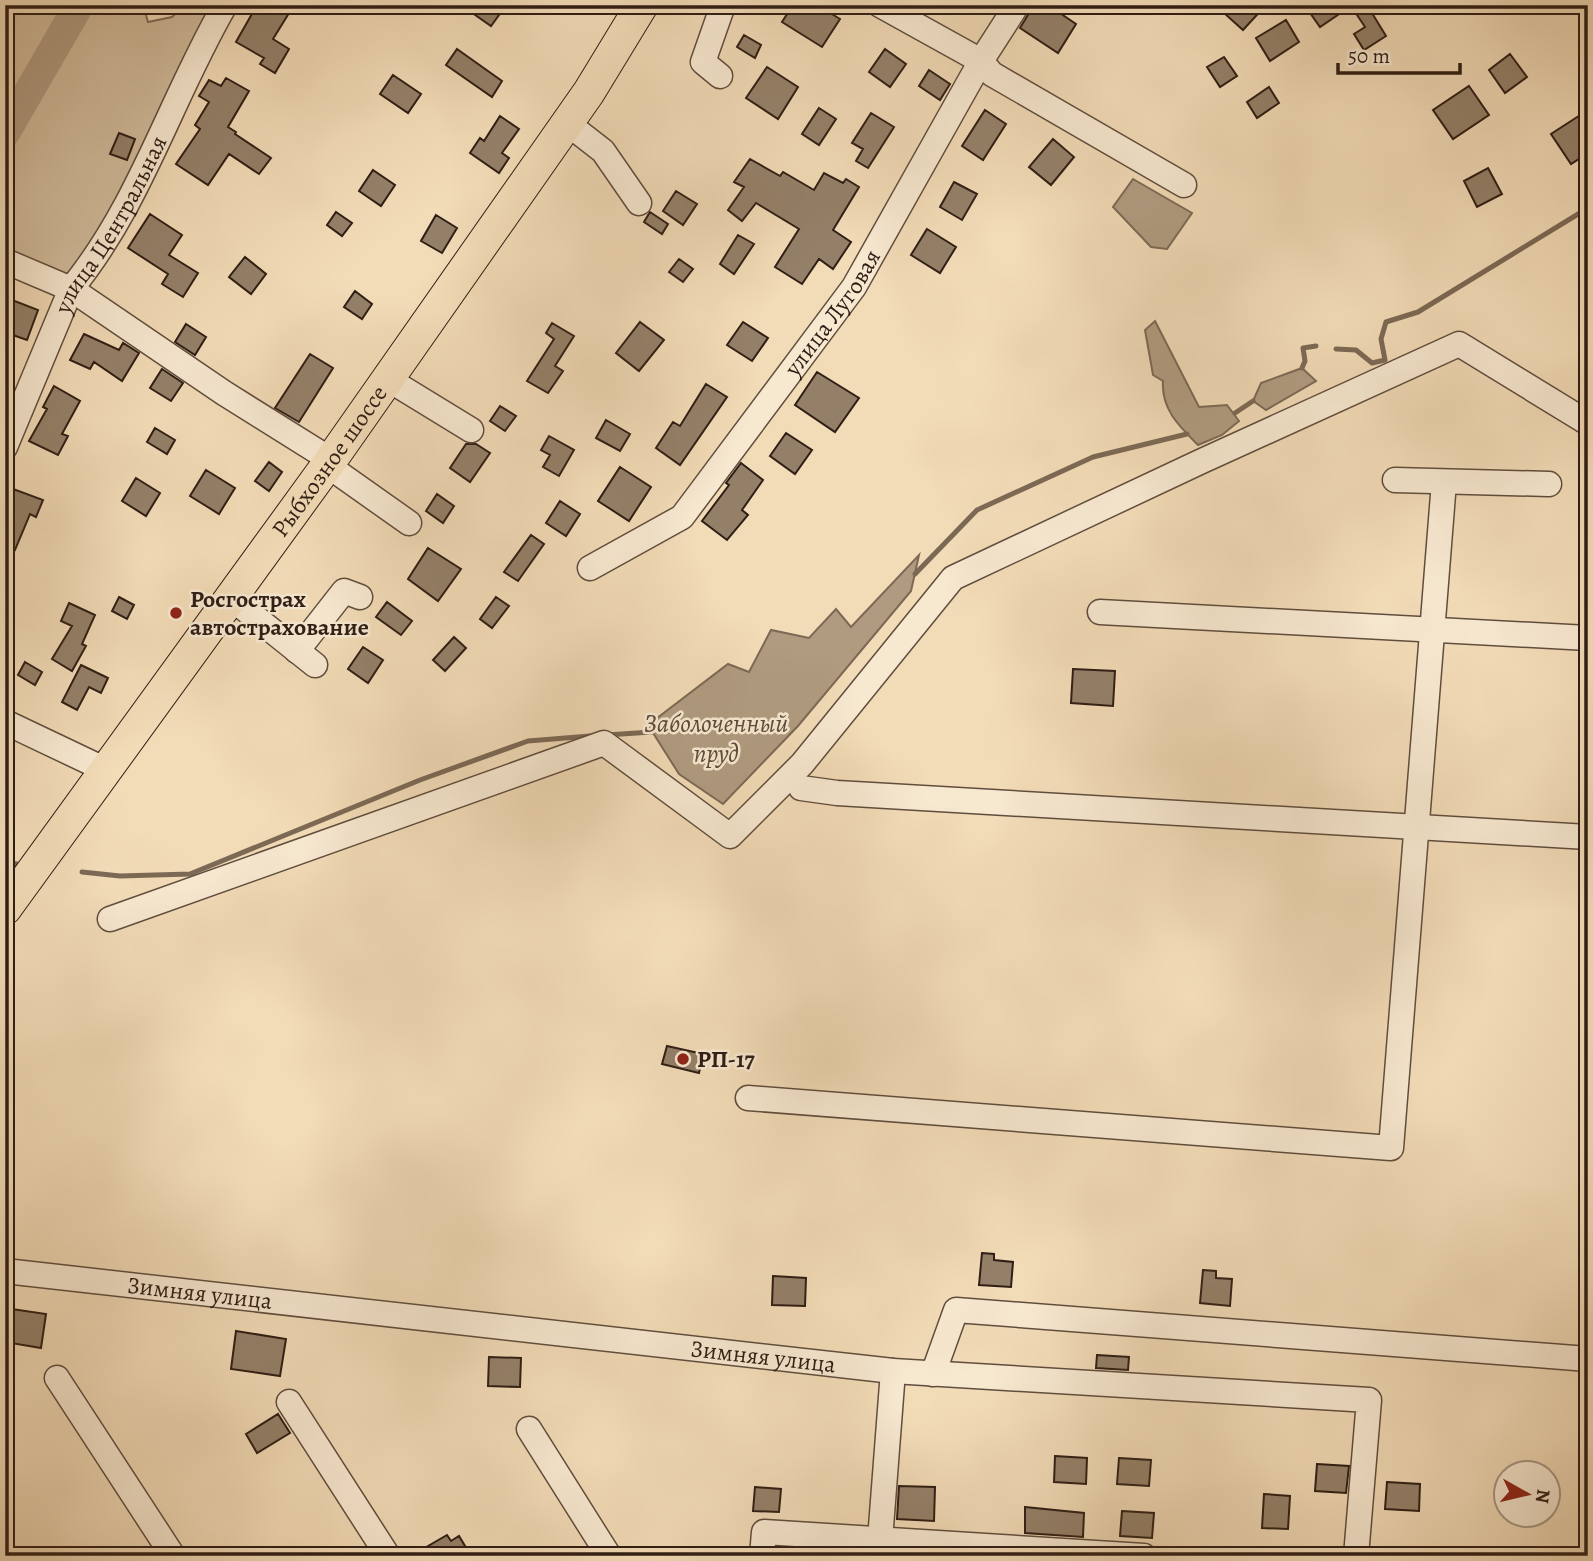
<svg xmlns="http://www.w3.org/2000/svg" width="1593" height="1561" font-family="Alegreya,serif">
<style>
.green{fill:#d1bb9b;stroke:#806c58;stroke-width:2}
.water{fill:#b09b80;stroke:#7c6955;stroke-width:2}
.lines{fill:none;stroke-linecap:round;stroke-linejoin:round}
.stream{stroke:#7c6955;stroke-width:5}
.river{stroke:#b09b80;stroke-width:30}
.building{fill:#948069;stroke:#2f1e15;stroke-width:2}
.minor-casing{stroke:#604d3e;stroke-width:27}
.major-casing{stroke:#2f1e15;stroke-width:34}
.minor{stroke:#f7e8d0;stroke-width:24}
.major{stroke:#f2dbb7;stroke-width:32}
.poi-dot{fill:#8f2418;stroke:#f7e8d0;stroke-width:2.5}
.labels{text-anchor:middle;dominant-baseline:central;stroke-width:5;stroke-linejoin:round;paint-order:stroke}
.street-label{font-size:24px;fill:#2f1e15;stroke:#f7e8d0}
.poi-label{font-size:24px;font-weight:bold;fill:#2f1e15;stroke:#f7e8d0;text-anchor:start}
.water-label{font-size:26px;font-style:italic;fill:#5c4a3a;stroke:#f7e8d0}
</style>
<rect width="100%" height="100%" fill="#f2dbb7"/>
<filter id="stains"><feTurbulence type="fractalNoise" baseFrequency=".00286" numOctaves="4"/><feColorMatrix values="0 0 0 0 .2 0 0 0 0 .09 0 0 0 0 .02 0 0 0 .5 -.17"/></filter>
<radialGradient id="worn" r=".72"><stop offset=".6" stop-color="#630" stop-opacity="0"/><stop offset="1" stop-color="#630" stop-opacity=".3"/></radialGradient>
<path class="green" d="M5,5h138l5,17 24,-5 12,-12h32l-60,129 -83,143 -68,-21z"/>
<path class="water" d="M1133,179l59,34 -25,36 -16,-2 -38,-40z
M1155,321l44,86 28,-2 12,16 -17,14 -24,10c-19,-19 -37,-36 -35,-64l-10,-6 -8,-45z
M1302,368l14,13 -50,29 -13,-9 8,-18z
M919,555l-8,36 -113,135 -75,78 -44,-30 -31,-49 80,-61 21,8 22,-42 38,8 27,-29 15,18z"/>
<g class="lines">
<path class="stream" d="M1336,349l20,1 16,13 13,-3 -4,-21 5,-17 32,-10 170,-104
M1302,368l3,-7 -2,-13 13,-2
M1235,413l18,-12
M915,574l62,-64 116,-53 94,-23
M606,735l46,-3
M5,862l12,2
M82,872l38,4 70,-2 230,-94 108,-39 62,-5"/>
<path class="river" d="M5,133l74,-128"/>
</g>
<path class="building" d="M257,5h37l-21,34 16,10 -14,24 -15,-9 4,-6 -28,-16z
M461,5h24l14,10 -8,11z
M793,5h24l23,14 -18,28 -40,-25z
M1034,5h14l28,19 -18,29 -38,-25z
M1231,5h35l-23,25 -19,-17z
M1315,5h52l19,31 -22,14 -10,-16 11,-7 -14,-21 -31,21 -12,-17z
M1286,20l13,22 -29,19 -14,-23z
M744,35l17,10 -6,13 -18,-11z
M457,49l45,32 -10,16 -46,-32z
M885,49l21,15 -16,23 -21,-15z
M1510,54l17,23 -22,16 -16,-23z
M1224,57l13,19 -17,11 -13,-20z
M767,67l31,20 -20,32 -32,-21z
M929,70l21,14 -10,16 -21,-14z
M393,75l28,19 -13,19 -28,-19z
M226,78l23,13 -21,36 8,5 -1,2 36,24 -12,16 -30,-20 -21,31 -32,-21 24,-35 -5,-4 14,-23 -10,-6 10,-16 12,6z
M1469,86l20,29 -36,24 -20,-29z
M1269,87l10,16 -22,15 -10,-16z
M819,108l17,11 -17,26 -17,-11z
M985,110l21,14 -23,36 -21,-14z
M1588,110v43l-17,11 -20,-30z
M871,113l23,14 -26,41 -12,-7 7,-12 -11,-6z
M500,116l19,13 -17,24 7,5 -10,15 -29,-20 10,-15 4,3z
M119,133l16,6 -8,21 -17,-6z
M1053,139l21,18 -23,28 -22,-18z
M750,159l30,17 3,-4 31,18 10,-17 19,10 3,-4 13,8 -26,43 18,12 -18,27 -14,-10 -17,25 -27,-17 24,-38 -43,-26 -14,18 -14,-11 16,-23 -10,-5z
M1488,168l14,26 -25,13 -13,-26z
M373,170l22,15 -14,21 -22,-15z
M954,182l23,12 -15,26 -22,-13z
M676,191l21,13 -14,21 -20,-14z
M336,212l16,11 -10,13 -15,-11z
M650,212l18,12 -6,10 -18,-12z
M150,214l32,21 -13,20 29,18 -15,24 -21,-13 6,-10 -40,-26z
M436,215l21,13 -15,25 -21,-12z
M927,229l29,18 -16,26 -29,-18z
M738,235l16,9 -20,30 -14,-10z
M245,257l21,17 -15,20 -22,-17z
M679,259l14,10 -10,13 -14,-10z
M355,291l17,13 -10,15 -18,-12z
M12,300l26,10 -11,30 -17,-6 2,-8 -7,-3z
M640,322l24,18 -25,31 -23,-18z
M743,322l25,16 -16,23 -25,-16z
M552,323l22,13 -19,30 8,5 -15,22 -21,-12 27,-42 -8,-6z
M186,324l20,13 -11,18 -20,-13z
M84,334l35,16 4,-7 16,10 -17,28 -28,-19 -4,7 -20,-9z
M310,354l23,14 -34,54 -24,-14z
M162,369l21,14 -12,18 -21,-13z
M817,372l42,26 -24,34 -40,-27z
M706,384l21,13 -47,68 -24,-17 17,-26 7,4z
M54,386l26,15 -18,33 6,2 -10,19 -29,-14 18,-32 -4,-2z
M500,406l16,10 -11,15 -15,-10z
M606,420l24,14 -10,17 -24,-13z
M155,428l20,12 -8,14 -20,-12z
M786,433l26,17 -17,24 -25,-18z
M549,436l25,14 -15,26 -16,-9 7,-12 -9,-5z
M466,444h10l14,9 -20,29 -20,-14z
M269,462l13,10 -13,19 -14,-10z
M741,463l22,17 -21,30 6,5 -21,25 -25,-19 27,-36 -3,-2z
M620,467l31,20 -22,34 -31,-20z
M206,470l29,18 -16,26 -29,-18z
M136,478l24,15 -14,23 -24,-15z
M5,486l38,14 -7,17 -6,-3 -15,36 -10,-5z
M437,494l17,12 -11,17 -17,-12z
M560,501l20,13 -14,22 -20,-13z
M531,535l13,9 -26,37 -14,-9z
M428,548l33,21 -23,32 -30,-22z
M119,597l15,8 -7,14 -15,-8z
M496,597l13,9 -17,22 -12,-9z
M387,602l25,19 -11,14 -25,-18z
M69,603l26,12 -13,29 4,2 -14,25 -20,-12 20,-33 -11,-5z
M454,637l12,11 -21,23 -12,-11z
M363,647l20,13 -15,23 -20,-14z
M25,662l17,10 -7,13 -17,-10z
M81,665l27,13 -7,15 -12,-6 -12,23 -15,-8z
M1073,669l42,2 -2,35 -42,-3z
M667,1046l36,8 -4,19 -37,-9z
M982,1253l12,1v6l19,2 -2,25 -32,-2z
M1203,1270l13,1v7l16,1 -2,27 -30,-3z
M773,1276l33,2 -1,28 -33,-1z
M5,1308l41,6 -5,34 -36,-6z
M236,1331l50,8 -6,37 -49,-7z
M1097,1355l32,2 -1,13 -32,-2z
M489,1357l32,1 -1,29 -32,-1z
M278,1414l12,19 -33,20 -11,-19z
M1055,1456l32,2 -1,26 -32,-2z
M1119,1458l32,2 -2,26 -32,-2z
M1317,1464l32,2 -3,27 -31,-2z
M1387,1482l33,2 -1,27 -34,-2z
M899,1486l36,1 -1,34 -37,-2z
M755,1487l26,2 -2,23 -26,-1z
M1264,1494l26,2 -2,33 -26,-1z
M1025,1507l59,6 -1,24 -58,-4z
M1122,1511l32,2 -2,25 -32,-2z
M447,1535l4,6 8,-5 12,20h-60z"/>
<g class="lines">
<defs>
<g id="minor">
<path d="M880,5l101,56 11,13 192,111"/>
<path d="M720,76l-17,-14 20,-57"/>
<path d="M567,123l36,28 36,52"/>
<path d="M5,261l66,28 153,104 107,67"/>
<path d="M391,381l80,49"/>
<path id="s1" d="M5,447l66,-158c69,-84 100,-191 154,-284"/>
<path d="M327,465l82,58"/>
<path d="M1395,480l154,4"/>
<path id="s2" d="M590,568l92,-51 172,-230 127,-226 36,-56"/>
<path d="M231,598l84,67"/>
<path d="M1100,612l488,26"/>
<path d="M297,651l47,-60 16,6"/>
<path d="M5,722l101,48"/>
<path d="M801,788l36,5 751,44"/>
<path d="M110,919l494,-176 126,93 72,-72 151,-186 249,-117 257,-117 129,79"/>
<path d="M748,1098l643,50 53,-666"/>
<path id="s3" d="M5,1271l888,100 476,29 -13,156"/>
<path d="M933,1374l23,-64 632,49"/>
<path d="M57,1378l116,178"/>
<path d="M289,1402l99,154"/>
<path d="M529,1429l80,127"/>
<path d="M880,1540l13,-169"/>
<path d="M762,1556l2,-24 380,24"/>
</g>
<g id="major">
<path id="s4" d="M5,909l326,-449 258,-368 53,-87"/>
</g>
</defs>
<use href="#minor" class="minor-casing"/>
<use href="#major" class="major-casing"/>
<use href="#minor" class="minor"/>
<use href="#major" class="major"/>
</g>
<g class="poi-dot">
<circle cx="176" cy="613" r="7"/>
<circle cx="683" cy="1059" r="7"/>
</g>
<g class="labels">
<g class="street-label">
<text stroke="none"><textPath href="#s1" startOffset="247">улица Центральная</textPath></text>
<text stroke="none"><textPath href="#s2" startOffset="359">улица Луговая</textPath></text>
<text stroke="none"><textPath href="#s4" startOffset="553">Рыбхозное шоссе</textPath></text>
<text stroke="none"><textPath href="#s3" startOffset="196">Зимняя улица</textPath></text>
<text stroke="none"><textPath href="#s3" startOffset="763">Зимняя улица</textPath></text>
</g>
<g class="poi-label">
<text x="190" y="599">Росгострах<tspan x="190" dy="28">автострахование</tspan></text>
<text x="697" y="1059">РП-17</text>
</g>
<g class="water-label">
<text x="716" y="723">Заболоченный<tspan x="716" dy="30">пруд</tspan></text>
</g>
</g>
<rect width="1593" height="1561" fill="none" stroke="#f2dbb7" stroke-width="28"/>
<rect x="7" y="7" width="1579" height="1547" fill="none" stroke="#2f1e15" stroke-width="3.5"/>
<rect x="14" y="14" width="1565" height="1533" fill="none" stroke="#2f1e15" stroke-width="2"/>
<g transform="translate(1527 1494) rotate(98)"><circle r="33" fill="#f7e8d0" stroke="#a79785" stroke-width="2"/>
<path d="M0-5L12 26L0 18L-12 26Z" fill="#8f2418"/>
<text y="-10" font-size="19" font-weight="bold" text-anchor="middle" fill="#2f1e15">N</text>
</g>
<path d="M1338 63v10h122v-10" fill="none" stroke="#2f1e15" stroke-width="3.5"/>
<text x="1348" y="63" font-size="21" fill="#2f1e15" stroke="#f7e8d0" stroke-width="5" paint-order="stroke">50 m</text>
<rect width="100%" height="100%" filter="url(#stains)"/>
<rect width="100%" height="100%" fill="url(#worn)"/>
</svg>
